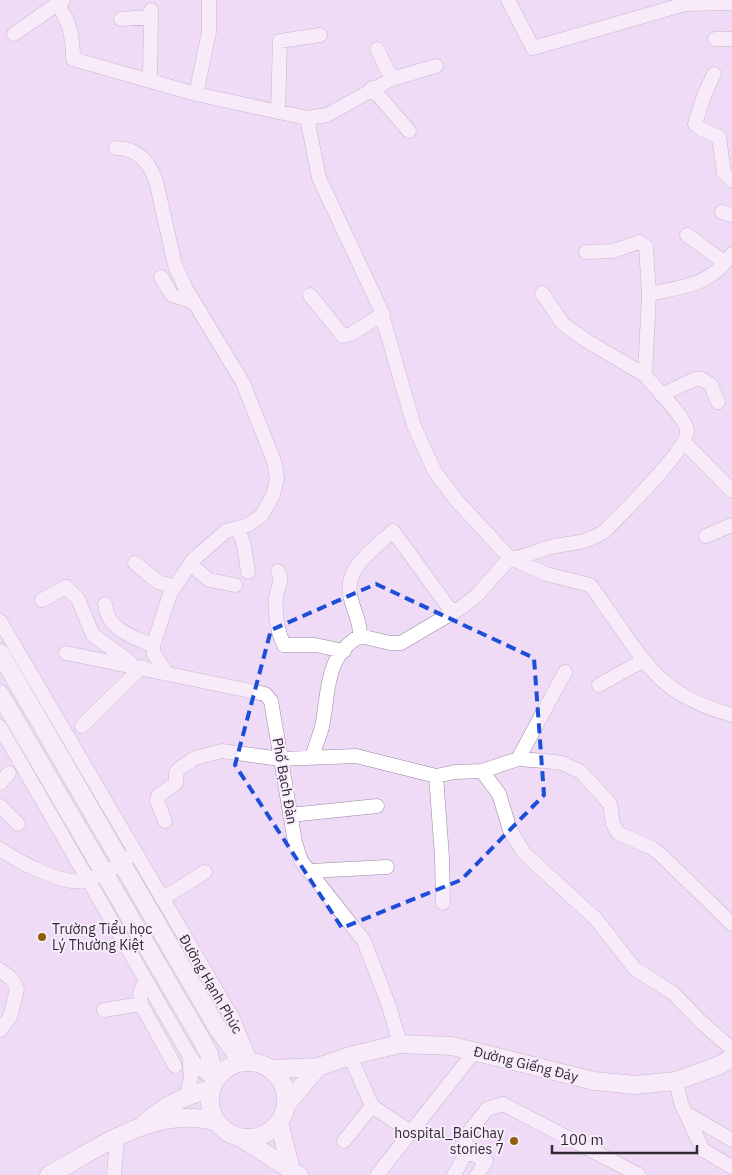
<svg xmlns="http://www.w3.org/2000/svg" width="732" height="1175" font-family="'IBM Plex Sans',sans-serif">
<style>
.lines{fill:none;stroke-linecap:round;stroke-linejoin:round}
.minor-casing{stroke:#9a879f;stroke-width:15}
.major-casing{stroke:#9a879f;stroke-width:19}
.minor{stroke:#fff;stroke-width:14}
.major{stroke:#fff;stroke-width:18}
.marked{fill:none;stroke:#1d4ed8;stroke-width:4;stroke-dasharray:10 6;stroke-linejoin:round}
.poi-dot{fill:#8f5f0b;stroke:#f8ecfc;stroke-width:2}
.labels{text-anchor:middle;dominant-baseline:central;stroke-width:4;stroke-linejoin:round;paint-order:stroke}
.street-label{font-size:14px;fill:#302932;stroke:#f8ecfc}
.poi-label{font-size:14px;fill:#302932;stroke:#f8ecfc;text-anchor:start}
</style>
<rect width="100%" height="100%" fill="#f0dbf6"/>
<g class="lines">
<defs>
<path id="minor" d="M508,0l25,48 152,-44 47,-1
M57,5c14,15 16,36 16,54l123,35 111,24 20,-3 65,-36 44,-13
M121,19l30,-2
M14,34l49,-34
M715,39h17
M377,49l15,30
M714,74l-9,19 -10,31 6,5 18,8 5,36 8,8
M150,81l1,-71
M372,88l37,43
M196,94l13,-62v-32
M278,112l2,-71 40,-6
M307,118l12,60 61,130 34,118 21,46 22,29 53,57 36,16 44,11c7,8 13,19 20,28 40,56 51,82 122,102
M116,148c22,0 33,14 40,33l19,84 10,22 58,96 31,78 3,17 -4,17 -11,20 -14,10 -22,6 -33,29 -23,34 -17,52 1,8 12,18
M722,212l10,3
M687,235l38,28
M586,252l27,-1 26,-9 7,5 3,47
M161,277l11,18 22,7
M542,293l21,31 24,17 58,34
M310,295l33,41 8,-2 32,-20
M661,395l34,-16h7l9,6 7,17
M684,442l48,49
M238,528l6,17 4,27
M706,536l26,-11
M135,563l23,19 17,5
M190,564l19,16 26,5
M278,571c6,10 -1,16 -2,27 -1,16 1,33 8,47h31l29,6
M42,600l24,-13 12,12 15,36 37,27
M105,604c3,27 26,31 48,42
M0,621l232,396 19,45
M360,636c1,-13 -6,-24 -9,-37 -9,-30 22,-49 42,-68l59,81
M66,653l199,41 6,7 24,141 6,19 63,80 25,65 11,38
M599,685l45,-25
M82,726l60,-59
M0,727l189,328 7,10 19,15
M312,757c3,-10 7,-20 10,-30 7,-33 2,-71 38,-91l30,7h11l61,-36 14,-11 34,-38c13,0 22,-5 34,-9 24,-8 37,-2 61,-18 14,-15 85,-83 82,-101 -3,-15 -32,-42 -42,-55l4,-81c36,-8 60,-8 83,-40
M518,759l47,-87
M482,771l17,23 11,36 14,23 72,66 39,50 38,24 27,28 32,28
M436,776l6,81 1,46
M0,783l9,-10
M0,806l18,18
M290,815l87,-9
M165,821l-8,-20 1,-5 18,-13v-11l4,-4 15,-10 27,-7 58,8 76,-3 80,20 19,-4 27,-1 36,-12 27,2 17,2 19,9 29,32 3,20 5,9 34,15 8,6 72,70
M0,849c17,12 62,36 83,32 15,-2 32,-14 45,-23
M310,871l77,-4
M162,899l43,-27
M0,970l12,9 5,10 -7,28 -10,13
M145,981l-5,12 1,11 34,62
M104,1010l37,-6
M350,1056l22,50 37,25
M676,1081l5,22 22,47 29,17
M187,1094l4,-16 -2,-23
M689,1115l43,25
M344,1141l28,-35
M467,1151l-2,-14 22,-28 16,-5 136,71
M114,1175l3,-36
M377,1175l98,-124
M454,1175l13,-24 19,10 -9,14"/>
<path id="major" d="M0,653l218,376 19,26 14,7
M0,694l201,345 8,15 6,26
M210 1100a38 38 0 1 1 76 0a38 38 0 1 1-76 0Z
M270,1069l48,-2 32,-11 50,-12 52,2 142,35 41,4 41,-4 44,-16 12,-7
M286,1105l32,-38
M145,1123c20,-18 41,-28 66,-34
M279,1123l12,46
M241,1138l58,37
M49,1175c50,-27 108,-71 167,-53"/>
</defs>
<use href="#minor" class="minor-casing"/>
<use href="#major" class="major-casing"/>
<use href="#minor" class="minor"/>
<use href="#major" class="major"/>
</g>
<path d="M0 0H732V1175H0ZM376,584l158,74 10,137 -83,85 -119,48 -107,-163 36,-135z" fill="#f0dbf6" fill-opacity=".55" fill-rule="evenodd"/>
<path class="marked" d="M376,584l158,74 10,137 -83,85 -119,48 -107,-163 36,-135z"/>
<g class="poi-dot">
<circle cx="42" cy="937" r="5"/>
<circle cx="514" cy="1141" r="5"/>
</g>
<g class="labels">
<g class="street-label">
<text transform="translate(285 781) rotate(80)">Phố Bạch Đàn</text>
<text transform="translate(211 984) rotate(60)">Đường Hạnh Phúc</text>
<text transform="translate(526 1064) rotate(14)">Đường Giếng Đáy</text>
</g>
<g class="poi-label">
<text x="52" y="929">Trường Tiểu học<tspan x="52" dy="16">Lý Thường Kiệt</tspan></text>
<text x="504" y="1133" text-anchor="end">hospital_BaiChay<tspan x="504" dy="16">stories 7</tspan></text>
</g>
</g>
<path d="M552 1145v8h145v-8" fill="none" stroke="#302932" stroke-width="2.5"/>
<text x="560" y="1145" font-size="15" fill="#302932" stroke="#f8ecfc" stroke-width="4" paint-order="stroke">100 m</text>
</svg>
